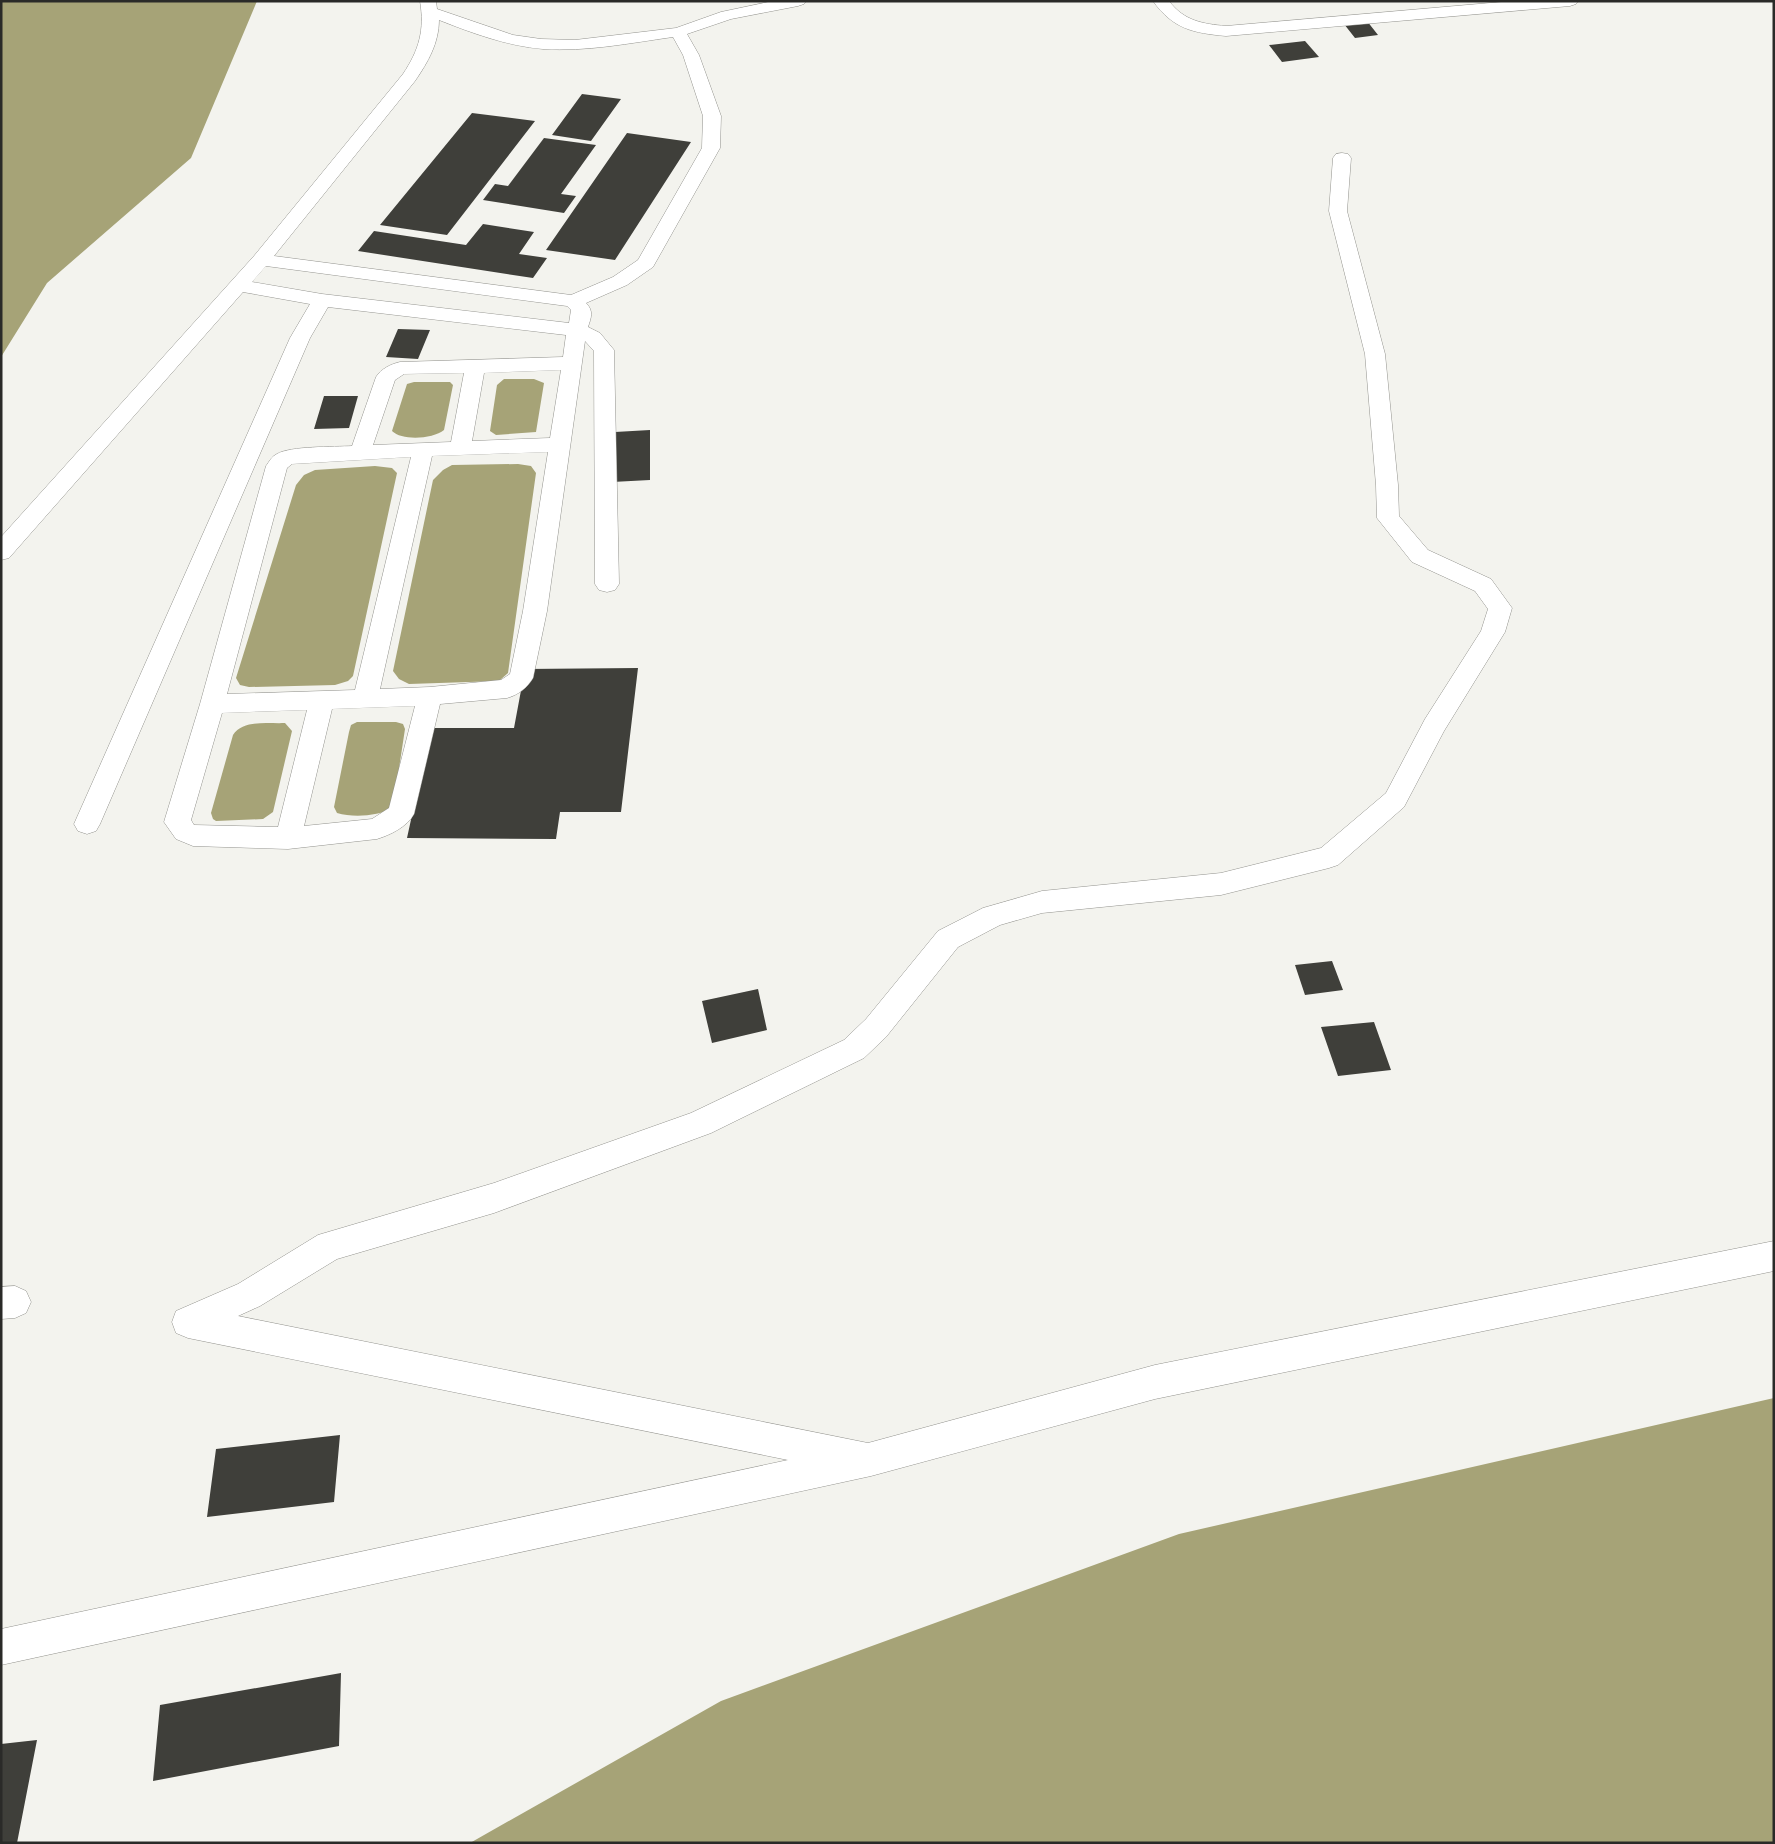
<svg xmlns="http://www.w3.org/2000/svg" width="1775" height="1844" font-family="Figtree,sans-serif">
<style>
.water{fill:#a6a377}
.building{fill:#3f3f3a}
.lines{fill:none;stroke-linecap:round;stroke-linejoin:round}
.lane-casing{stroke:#93938e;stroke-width:1}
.lane{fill:#fff;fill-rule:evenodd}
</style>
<rect width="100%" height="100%" fill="#f3f3ee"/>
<path class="water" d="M1,1h256l-66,157 -144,125 -46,74z
M504,379h30l10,4 -8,49 -40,3 -6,-4 7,-46z
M414,382h36l3,3 -9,45c-11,9 -42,11 -52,1l15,-47z
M518,464l13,2 5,7 -28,200 -9,8 -90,3 -10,-5 -6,-8 40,-191 10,-10 9,-5z
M375,466l17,2 5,5 -44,203 -5,5 -13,4 -86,2 -9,-2 -4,-7 60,-193 8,-10 11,-5z
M357,722h39l7,2 2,5 -12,79c-15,8 -39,10 -56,5l-3,-6 15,-75 2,-7z
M285,723l7,8 -19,81 -10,7 -47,2 -3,-2 -2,-6 22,-78c10,-16 35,-11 52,-12z
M1774,1398v445h-1304l251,-142 458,-167z"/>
<path class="building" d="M1367,21l11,14 -23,3 -11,-14z
M1305,41l14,16 -37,5 -13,-17z
M582,94l39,5 -30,42 -39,-6z
M472,113l63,8 -88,114 -67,-10z
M627,133l64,9 -76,118 -69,-10z
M544,138l52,7 -35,49 15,2 -12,17 -81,-13 12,-16 13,2z
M483,224l51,8 -15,22 28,4 -14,20 -175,-27 16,-20 92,14z
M398,329l32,1 -12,29 -32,-2z
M324,396h34l-9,32 -35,1z
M650,430v50l-38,2 3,-50z
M638,668l-17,144h-61l-4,27 -149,-1 24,-110h83l11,-59z
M1332,961l11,29 -38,5 -10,-30z
M758,989l9,41 -55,13 -10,-42z
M1374,1022l17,48 -53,6 -17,-49z
M340,1435l-6,67 -127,15 9,-68z
M341,1673l-2,73 -186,35 7,-76z
M37,1740l-20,103h-16v-99z"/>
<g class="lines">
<defs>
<path id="lane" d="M420,1h16l1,8 76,26 28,4 34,1 101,-12 45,-16 52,-11h33l-2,3 -6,2 -67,13 -44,15 12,21 22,61 -1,32 -67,119 -26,18 -41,18c8,8 5,15 2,24l12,6 14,17 5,234 -4,6 -8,2 -8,-2 -4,-6 -1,-233 -9,-10 -38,270 -14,67c-6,10 -15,17 -26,20l-67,6 -26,110c-7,13 -24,21 -37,25l-89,10 -95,-3 -17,-7 -12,-17 36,-118 66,-238c3,-4 6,-10 11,-12 13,-8 57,-7 75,-8l24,-69c5,-8 15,-13 24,-15l163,-5 3,-22 -238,-28 -18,31 -210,486 -4,7 -9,3 -9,-3 -4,-7 216,-486 20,-34 -67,-12 -234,266 -8,2v-23l253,-281 149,-182c16,-24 22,-44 17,-73zM439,20c33,13 68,26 104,29 43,3 87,-6 130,-12l10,18 20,61 -1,32 -64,112 -25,17 -42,18 -297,-39 141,-175c13,-19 24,-38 24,-61zM266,266l301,40 4,4 -2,13 -247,-29 -70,-12zM561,370l-11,68 -78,3 12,-68zM464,373l-13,69 -78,3 22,-65 9,-6zM548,452l-25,159 -13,63 -9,6 -71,7 -50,2 52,-233zM411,457l-56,233 -128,4 60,-226 5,-4zM415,706l-26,102 -17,11 -68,7 28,-117zM307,710l-29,117 -84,-2 -3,-5 31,-107z
M1153,1h16c15,20 34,23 57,25l287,-25h65l-2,3 -6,2 -344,30c-33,-3 -53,-7 -73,-35z
M1342,153l6,1 3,4 -4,53 38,143 13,131 1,31 29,34 63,29 21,29 -7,24 -61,99 -40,76 -66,58 -9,3 -108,27 -179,18 -42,12 -42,22 -72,90 -22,21 -153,75 -217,80 -157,46 -77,47 -22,10 630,127 287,-78 619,-124v30l-619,128 -284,77 -870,189v-36l787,-169 -600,-122 -12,-5 -4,-11 4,-11 62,-27 80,-49 176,-52 197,-70 153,-73 22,-21 72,-88 45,-23 59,-17 179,-18 100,-25 65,-55 39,-74 56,-88 7,-22 -13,-18 -63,-29 -35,-44 -1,-33 -11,-131 -36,-143 4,-53 3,-4z
M15,1286l11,5 5,11 -5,11 -11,5 -14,1v-32z"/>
</defs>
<use href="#lane" class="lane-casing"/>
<use href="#lane" class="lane"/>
</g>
<rect width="1775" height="1844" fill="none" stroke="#2a2a28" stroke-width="5"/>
</svg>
